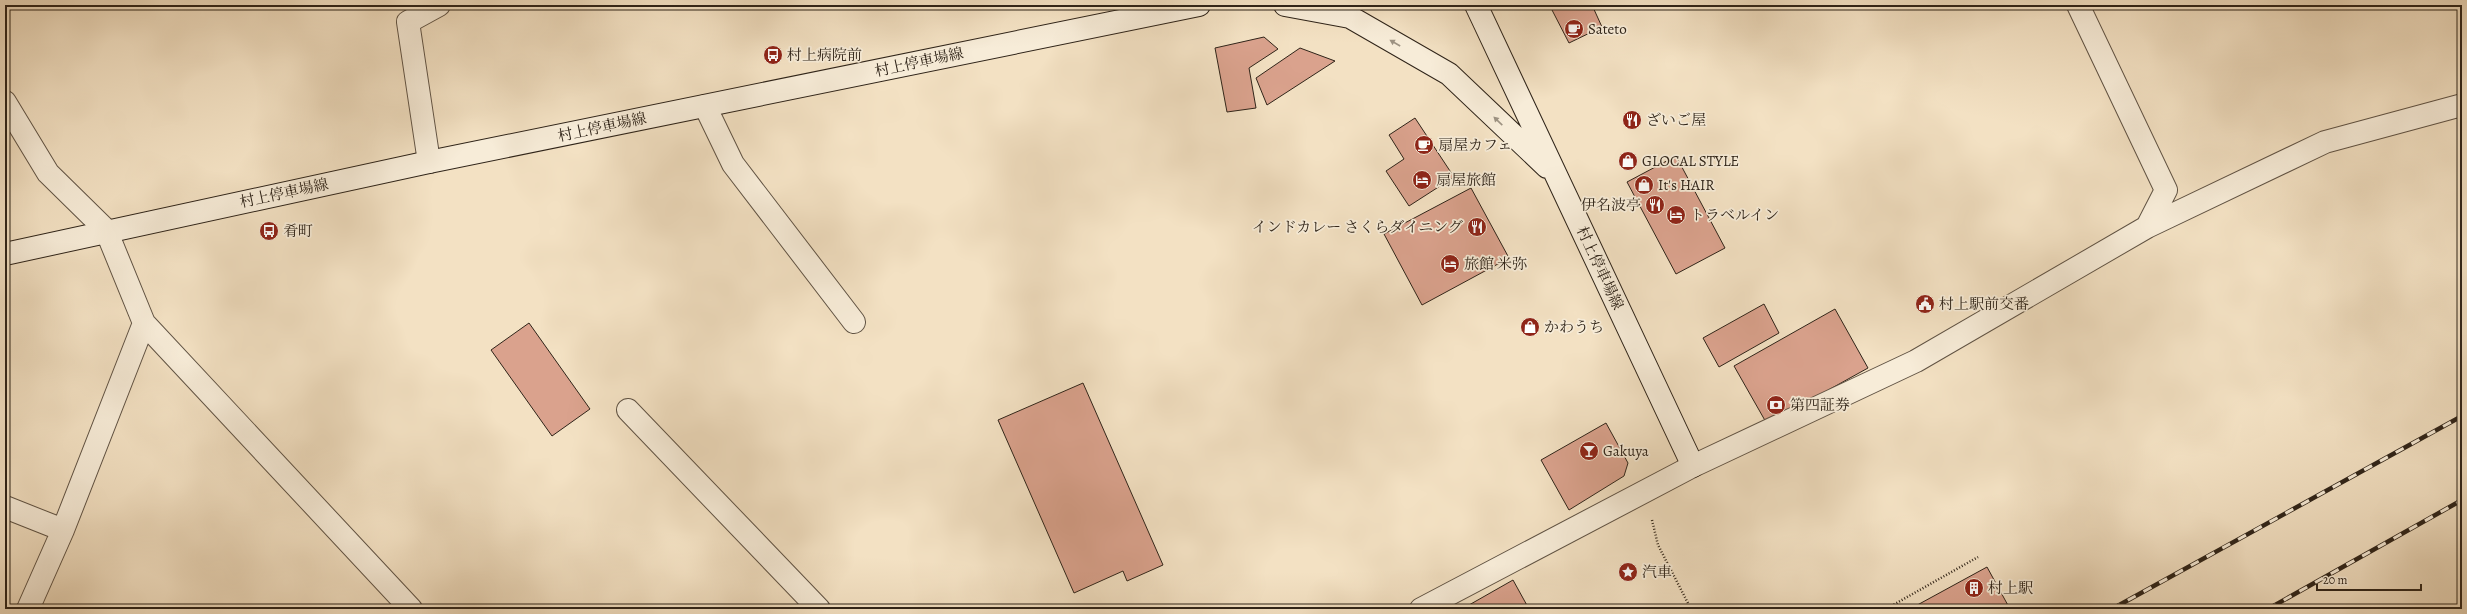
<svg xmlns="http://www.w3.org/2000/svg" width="2467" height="614" font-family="Alegreya,'Noto Serif JP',serif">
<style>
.building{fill:#daa28d;stroke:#2f2419}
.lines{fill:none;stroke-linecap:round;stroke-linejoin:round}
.minor-casing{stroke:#605344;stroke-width:24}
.secondary-casing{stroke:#2f2419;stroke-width:24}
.path{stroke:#2f2419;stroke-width:2.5;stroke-dasharray:1 2;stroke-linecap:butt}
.minor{stroke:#f7ecd8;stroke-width:22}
.secondary{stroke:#f7ecd8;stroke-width:22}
.rail-casing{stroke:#2f2419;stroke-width:4.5}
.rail{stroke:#f7ecd8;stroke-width:3;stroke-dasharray:9;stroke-linecap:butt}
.oneway{fill:#9d9282}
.labels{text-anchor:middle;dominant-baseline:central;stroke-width:3.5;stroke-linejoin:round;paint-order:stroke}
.poi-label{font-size:15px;fill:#2f2419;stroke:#f7ecd8;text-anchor:start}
.street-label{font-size:15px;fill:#2f2419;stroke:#f7ecd8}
</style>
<rect width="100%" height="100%" fill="#f3e1c3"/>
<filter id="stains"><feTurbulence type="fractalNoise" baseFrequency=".005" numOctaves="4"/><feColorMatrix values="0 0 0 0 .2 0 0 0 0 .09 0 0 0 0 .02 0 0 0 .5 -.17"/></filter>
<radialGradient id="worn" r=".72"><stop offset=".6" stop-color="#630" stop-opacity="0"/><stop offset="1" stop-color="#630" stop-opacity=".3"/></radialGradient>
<path class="building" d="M1562,5h30l10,22 -33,16 -17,-33z
M1264,37l14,12 -29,19 7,40 -29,4 -12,-64z
M1300,48l35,13 -68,44 -11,-27z
M1415,118l39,59 -45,29 -23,-35 18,-12 -15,-24z
M1676,156l49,92 -49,26 -49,-92z
M1471,188l38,70 -87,47 -38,-71z
M1764,304l15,29 -60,34 -16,-29z
M1835,309l33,59 -101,56 -33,-58z
M529,323l61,86 -38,27 -61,-86z
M1083,383l80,182 -36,16 -4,-10 -49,22 -76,-173z
M1606,423l22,40 -4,13 -55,34 -28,-50z
M1987,567l23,42h-100z
M1513,580l16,29h-67z"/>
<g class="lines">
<defs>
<path id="minor" d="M5,102l43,71 58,57 38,93 267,286
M705,106l28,58 121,158
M429,162l-21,-140 31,-17
M2147,227l178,-85 137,-37
M628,410l191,199
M5,507l58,23
M28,609l35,-79 81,-207
M1421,609l272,-143 223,-105 231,-134 19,-37 -88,-185"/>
<path id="secondary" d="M1285,5l65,12 99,57 98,93
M1476,5l217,461
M5,254l424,-92 770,-157"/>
</defs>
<use href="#minor" class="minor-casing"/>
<use href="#secondary" class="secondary-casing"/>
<path class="path" d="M1652,520l6,25 33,64
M1886,609l92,-52"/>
<use href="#minor" class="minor"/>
<use href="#secondary" class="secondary"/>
<defs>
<path id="rail" d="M2112,609l350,-193
M2268,609l194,-109"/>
</defs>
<use href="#rail" class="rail-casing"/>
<use href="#rail" class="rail"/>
</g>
<defs><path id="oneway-solid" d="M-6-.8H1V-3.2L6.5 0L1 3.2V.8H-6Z"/></defs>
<g class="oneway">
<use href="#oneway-solid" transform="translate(1395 43) rotate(-150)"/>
<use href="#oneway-solid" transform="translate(1498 121) rotate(-136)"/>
</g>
<defs>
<symbol id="cafe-disc" viewBox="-11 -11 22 22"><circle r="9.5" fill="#8f2418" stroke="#f7ecd8"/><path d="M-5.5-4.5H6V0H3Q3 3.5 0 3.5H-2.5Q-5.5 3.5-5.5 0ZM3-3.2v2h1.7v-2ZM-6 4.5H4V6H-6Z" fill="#fff"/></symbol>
<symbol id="bus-disc" viewBox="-11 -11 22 22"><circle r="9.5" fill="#8f2418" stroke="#f7ecd8"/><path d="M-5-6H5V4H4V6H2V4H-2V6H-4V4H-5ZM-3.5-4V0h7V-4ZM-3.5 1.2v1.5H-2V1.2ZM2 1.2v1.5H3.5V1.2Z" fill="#fff"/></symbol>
<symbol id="restaurant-disc" viewBox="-11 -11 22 22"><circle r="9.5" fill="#8f2418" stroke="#f7ecd8"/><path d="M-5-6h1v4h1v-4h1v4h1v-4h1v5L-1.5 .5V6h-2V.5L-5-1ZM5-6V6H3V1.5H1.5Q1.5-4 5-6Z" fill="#fff"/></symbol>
<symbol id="shop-disc" viewBox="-11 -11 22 22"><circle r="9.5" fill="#8f2418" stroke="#f7ecd8"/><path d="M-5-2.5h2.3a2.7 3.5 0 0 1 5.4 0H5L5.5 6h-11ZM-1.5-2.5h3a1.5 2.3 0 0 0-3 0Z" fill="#fff"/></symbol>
<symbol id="hotel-disc" viewBox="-11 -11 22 22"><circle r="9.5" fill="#8f2418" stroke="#f7ecd8"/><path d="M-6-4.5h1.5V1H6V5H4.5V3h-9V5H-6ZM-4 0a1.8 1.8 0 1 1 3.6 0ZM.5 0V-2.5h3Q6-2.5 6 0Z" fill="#fff"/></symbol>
<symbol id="civic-disc" viewBox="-11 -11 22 22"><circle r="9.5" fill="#8f2418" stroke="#f7ecd8"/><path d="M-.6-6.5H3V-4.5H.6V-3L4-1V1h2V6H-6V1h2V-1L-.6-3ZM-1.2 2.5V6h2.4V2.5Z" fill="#fff"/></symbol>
<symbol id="bank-disc" viewBox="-11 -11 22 22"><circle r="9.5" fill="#8f2418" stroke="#f7ecd8"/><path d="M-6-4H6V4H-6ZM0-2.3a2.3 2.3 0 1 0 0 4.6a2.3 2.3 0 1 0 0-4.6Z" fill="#fff"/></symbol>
<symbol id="bar-disc" viewBox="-11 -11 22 22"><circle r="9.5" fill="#8f2418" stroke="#f7ecd8"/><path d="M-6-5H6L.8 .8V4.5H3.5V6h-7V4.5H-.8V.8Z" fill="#fff"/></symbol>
<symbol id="sight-disc" viewBox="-11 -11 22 22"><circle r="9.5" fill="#8f2418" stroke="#f7ecd8"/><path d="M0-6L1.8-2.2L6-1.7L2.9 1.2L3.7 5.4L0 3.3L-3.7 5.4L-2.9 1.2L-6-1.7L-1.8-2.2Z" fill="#fff"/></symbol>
<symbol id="building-disc" viewBox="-11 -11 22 22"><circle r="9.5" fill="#8f2418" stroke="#f7ecd8"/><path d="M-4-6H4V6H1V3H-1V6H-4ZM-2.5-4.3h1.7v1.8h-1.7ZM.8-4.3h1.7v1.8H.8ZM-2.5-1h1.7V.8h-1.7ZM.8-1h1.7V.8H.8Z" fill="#fff"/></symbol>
</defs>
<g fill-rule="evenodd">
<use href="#cafe-disc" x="1563" y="18" width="22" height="22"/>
<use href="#bus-disc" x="762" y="44" width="22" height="22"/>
<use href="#restaurant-disc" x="1621" y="109" width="22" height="22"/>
<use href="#cafe-disc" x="1413" y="134" width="22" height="22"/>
<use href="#shop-disc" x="1617" y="150" width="22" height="22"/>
<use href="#hotel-disc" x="1411" y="169" width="22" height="22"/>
<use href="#shop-disc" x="1633" y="174" width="22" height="22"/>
<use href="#restaurant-disc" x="1644" y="194" width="22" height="22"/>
<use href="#hotel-disc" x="1665" y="204" width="22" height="22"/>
<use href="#restaurant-disc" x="1466" y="216" width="22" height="22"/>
<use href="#bus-disc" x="258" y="220" width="22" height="22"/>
<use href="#hotel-disc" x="1439" y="253" width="22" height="22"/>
<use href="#civic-disc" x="1914" y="293" width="22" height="22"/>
<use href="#shop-disc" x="1519" y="316" width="22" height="22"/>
<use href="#bank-disc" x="1765" y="394" width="22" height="22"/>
<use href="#bar-disc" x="1578" y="440" width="22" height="22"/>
<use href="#sight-disc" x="1617" y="561" width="22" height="22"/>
<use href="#building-disc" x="1963" y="577" width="22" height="22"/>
</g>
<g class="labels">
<g class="poi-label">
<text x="1588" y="29">Sateto</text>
<text x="787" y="55">村上病院前</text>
<text x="1646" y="120">ざいご屋</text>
<text x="1438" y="145">扇屋カフェ</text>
<text x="1642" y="161">GLOCAL STYLE</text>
<text x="1436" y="180">扇屋旅館</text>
<text x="1658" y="185">It's HAIR</text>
<text x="1641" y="205" text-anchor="end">伊名波亭</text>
<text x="1690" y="215">トラベルイン</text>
<text x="1463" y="227" text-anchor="end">インドカレー さくらダイニング</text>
<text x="283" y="231">肴町</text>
<text x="1464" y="264">旅館 米弥</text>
<text x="1939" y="304">村上駅前交番</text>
<text x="1544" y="327">かわうち</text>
<text x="1790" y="405">第四証券</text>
<text x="1603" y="451">Gakuya</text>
<text x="1642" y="572">汽車</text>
<text x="1988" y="588">村上駅</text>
</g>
<g class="street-label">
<text transform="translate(919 62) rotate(-12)">村上停車場線</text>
<text transform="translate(602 127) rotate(-12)">村上停車場線</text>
<text transform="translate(284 193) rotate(-12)">村上停車場線</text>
<text transform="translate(1600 268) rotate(65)">村上停車場線</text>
</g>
</g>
<rect width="2467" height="614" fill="none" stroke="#f3e1c3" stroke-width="20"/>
<rect x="6" y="6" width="2455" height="602" fill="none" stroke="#2f2419" stroke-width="2"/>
<rect x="10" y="10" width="2447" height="594" fill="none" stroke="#2f2419"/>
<path d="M2317 584v6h104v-6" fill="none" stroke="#2f2419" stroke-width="2"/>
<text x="2323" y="584" font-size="12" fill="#2f2419" stroke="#f7ecd8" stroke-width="3" paint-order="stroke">20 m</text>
<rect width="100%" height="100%" filter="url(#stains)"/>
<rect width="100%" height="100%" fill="url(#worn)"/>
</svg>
